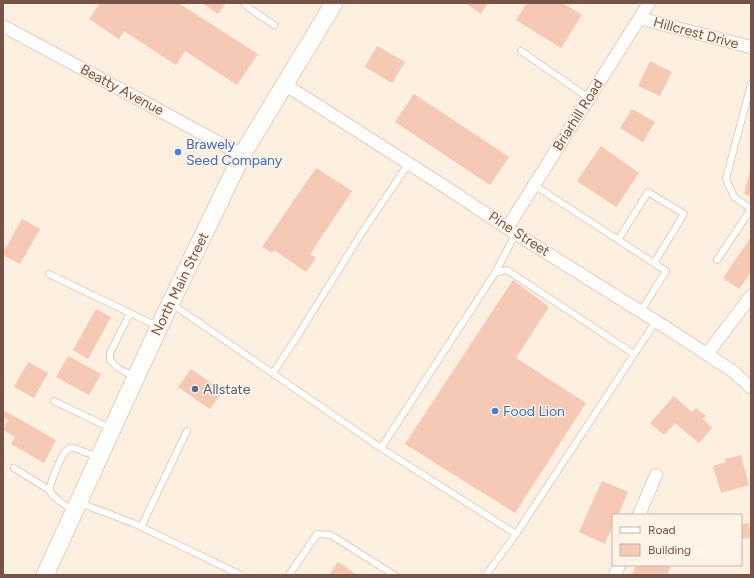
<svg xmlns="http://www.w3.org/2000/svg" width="754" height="578" font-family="Figtree,sans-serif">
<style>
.building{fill:#f5c9b5}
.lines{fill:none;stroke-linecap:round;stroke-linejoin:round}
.service-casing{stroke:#e5cdbe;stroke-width:8}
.minor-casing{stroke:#e5cdbe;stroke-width:14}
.secondary-casing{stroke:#eacdba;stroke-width:19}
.service{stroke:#fff;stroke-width:6}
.minor{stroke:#fff;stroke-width:12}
.secondary{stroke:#fff;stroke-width:17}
.shop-dot{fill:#3f7fe0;stroke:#fff4e7;stroke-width:1.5}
.service-dot{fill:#5c6f8a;stroke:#fff4e7;stroke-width:1.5}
.labels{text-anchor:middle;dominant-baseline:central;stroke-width:3;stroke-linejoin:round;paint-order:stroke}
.street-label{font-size:14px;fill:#765345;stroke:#fff4e7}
.shop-label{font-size:14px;fill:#366cbe;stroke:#fff4e7;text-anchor:start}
.service-label{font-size:14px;fill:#4e5e75;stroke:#fff4e7;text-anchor:start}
</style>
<rect width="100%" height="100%" fill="#fef0e0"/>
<path class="building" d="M100,3h78l80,51 -21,31 -52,-34 -9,14 -52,-34 -5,8 -30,-20z
M202,3h24l-8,11z
M465,3h23l-7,11z
M527,3h36l19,12 -21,33 -45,-28z
M377,46l28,16 -13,21 -27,-16z
M650,61l22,11 -12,24 -22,-10z
M414,94l95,63 -19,28 -95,-63z
M632,109l23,13 -12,20 -23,-14z
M601,146l38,27 -23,34 -39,-26z
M316,168l36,23 -42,63 6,4 -10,14 -32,-22 -2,3 -10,-6z
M750,170h1v26l-7,-2z
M22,219l18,10 -20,35 -17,-9v-2z
M751,237v35l-12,17 -16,-11z
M513,280l36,27 -33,51 70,45 -71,110 -110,-69z
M96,309l15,8 -23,42 -15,-9z
M68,356l33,18 -12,21 -33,-18z
M28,362l20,11 -14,25 -20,-11z
M191,369l32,22 -13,18 -32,-22z
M674,396l18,16 4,-4 10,8 -3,3 9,9 -13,15 -24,-20 -11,12 -14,-12z
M3,410l53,30 -12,23 -33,-19 4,-7 -12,-7 5,-10 -3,-2 -2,3z
M741,455l8,30 -28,8 -8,-27 13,-4 -1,-3z
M602,481l26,11 -10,23h-5v10l-8,19 -26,-12z
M749,523l2,15 -10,1v-15z
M338,562l19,13h-28z
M636,565h35l-4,10h-35z"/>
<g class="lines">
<defs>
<path id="service" d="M244,3l5,5 25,17
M521,51l68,47
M751,84l-25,95 8,18 17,12
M534,185l132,86 -25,40
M618,240l30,-48 36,22 -30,49
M717,260l34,-51
M495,273l12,-3 127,84
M49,274l108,52
M172,304l209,144 135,86 -30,41
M130,313l-20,40v7l8,8 16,9
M273,373l25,-38 63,-101 48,-71
M54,401l58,28
M381,448l114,-175 21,-40
M14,468l35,22
M80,503l53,20 108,52
M73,510c-9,-6 -19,-11 -24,-20 3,-11 11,-34 19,-41 2,-1 4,-1 6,-1l24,9
M141,527l46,-96
M516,534l140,-213
M289,575l28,-41 14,1 63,40"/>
<path id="minor" d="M640,18l25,7 86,22
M3,26l239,129
M284,84l163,104 60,40 152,95 75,49 17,16
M507,228l142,-225
M707,354l44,-58
M639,515l17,-40
M615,575l4,-10"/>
<path id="secondary" d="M45,575l114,-248 83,-172 92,-152"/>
</defs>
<use href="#service" class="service-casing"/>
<use href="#minor" class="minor-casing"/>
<use href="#secondary" class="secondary-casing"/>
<use href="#service" class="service"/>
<use href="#minor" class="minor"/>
<use href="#secondary" class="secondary"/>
</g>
<g class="shop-dot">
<circle cx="178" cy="152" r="4"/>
<circle cx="495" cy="411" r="4"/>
</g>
<circle class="service-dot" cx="195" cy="389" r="4"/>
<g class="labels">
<g class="street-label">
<text transform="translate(696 33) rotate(15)">Hillcrest Drive</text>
<text transform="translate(122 90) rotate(28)">Beatty Avenue</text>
<text transform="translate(578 115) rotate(-58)">Briarhill Road</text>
<text transform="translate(519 234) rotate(33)">Pine Street</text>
<text transform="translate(180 284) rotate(-64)">North Main Street</text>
</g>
<g class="shop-label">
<text x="186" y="144">Brawely<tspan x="186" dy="16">Seed Company</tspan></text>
<text x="503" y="411">Food Lion</text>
</g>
<g class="service-label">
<text x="203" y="389">Allstate</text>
</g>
</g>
<rect width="754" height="578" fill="none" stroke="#765345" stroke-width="8"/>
<rect x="612" y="514" width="130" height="52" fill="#fff4e7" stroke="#c8b4a6"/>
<rect x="620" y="527" width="20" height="6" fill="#ffffff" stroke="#c8b4a6"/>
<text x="648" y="534" font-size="12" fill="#765345">Road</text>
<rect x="620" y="544" width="20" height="12" fill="#f5c9b5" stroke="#c8b4a6"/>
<text x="648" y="554" font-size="12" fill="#765345">Building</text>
</svg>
